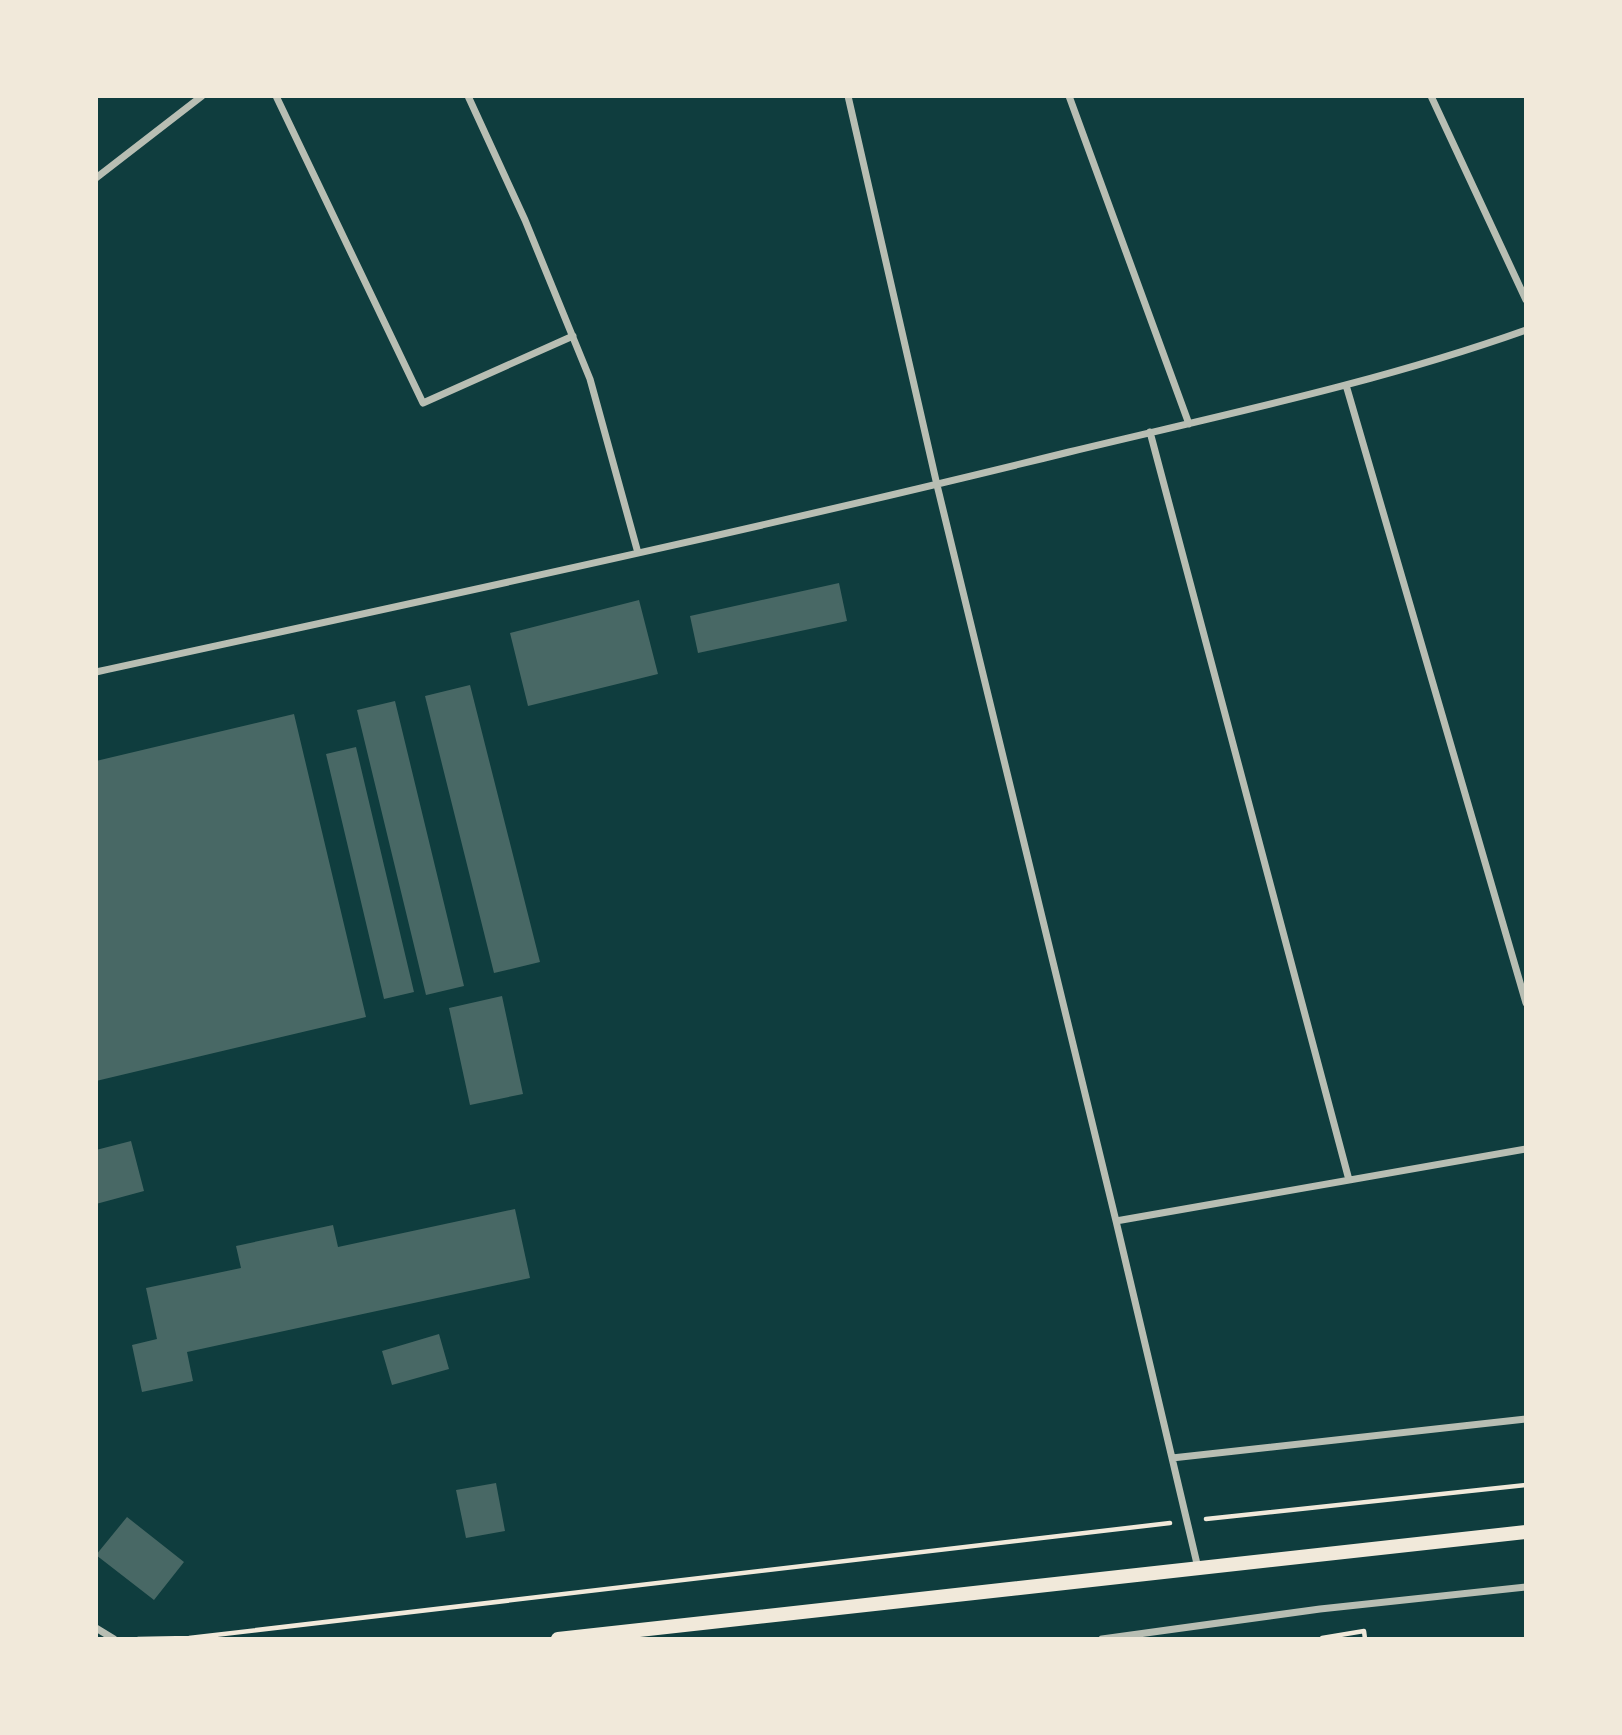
<svg xmlns="http://www.w3.org/2000/svg" width="1622" height="1735" font-family="'IBM Plex Serif',serif">
<style>
.building{fill:#486865}
.lines{fill:none;stroke-linecap:round;stroke-linejoin:round}
.path{stroke:#f1e9da;stroke-width:4.5}
.minor{stroke:#b8beb3;stroke-width:7}
.secondary{stroke:#f1e9da;stroke-width:14}
</style>
<rect width="100%" height="100%" fill="#0f3d3e"/>
<path class="building" d="M839,583l8,38 -149,32 -8,-37z
M639,600l19,74 -130,32 -18,-73z
M470,685l70,277 -46,11 -69,-277z
M395,701l69,285 -38,9 -69,-285z
M294,714l72,303 -270,64v-320z
M356,747l58,245 -30,7 -58,-245z
M502,996l21,98 -53,11 -21,-97z
M131,1141l13,50 -48,13v-54z
M515,1209l15,69 -343,74 6,29 -51,11 -10,-47 25,-6 -11,-51 95,-20 -5,-22 97,-21 5,22z
M439,1334l10,35 -57,16 -10,-34z
M496,1483l9,48 -39,7 -10,-48z
M127,1517l57,45 -30,38 -58,-45z"/>
<g class="lines">
<path class="path" d="M1206,1519l320,-34
M1322,1638l42,-7 1,8
M138,1639l51,-1 981,-115"/>
<path class="minor" d="M276,96l147,307 150,-67
M468,96l57,124 65,159 48,174
M848,96l89,389 179,736 82,347
M1069,96l120,328
M1431,96l95,204
M96,178l106,-82
M1346,385l180,618
M1150,432l199,748
M96,672c325,-71 650,-140 973,-220 153,-37 308,-69 457,-122
M1116,1221l410,-72
M1172,1458l354,-39
M96,1628l18,11
M1102,1639l218,-30 206,-22"/>
<path class="secondary" d="M558,1639l968,-107"/>
</g>
<rect width="1622" height="1735" fill="none" stroke="#f1e9da" stroke-width="196"/>
</svg>
